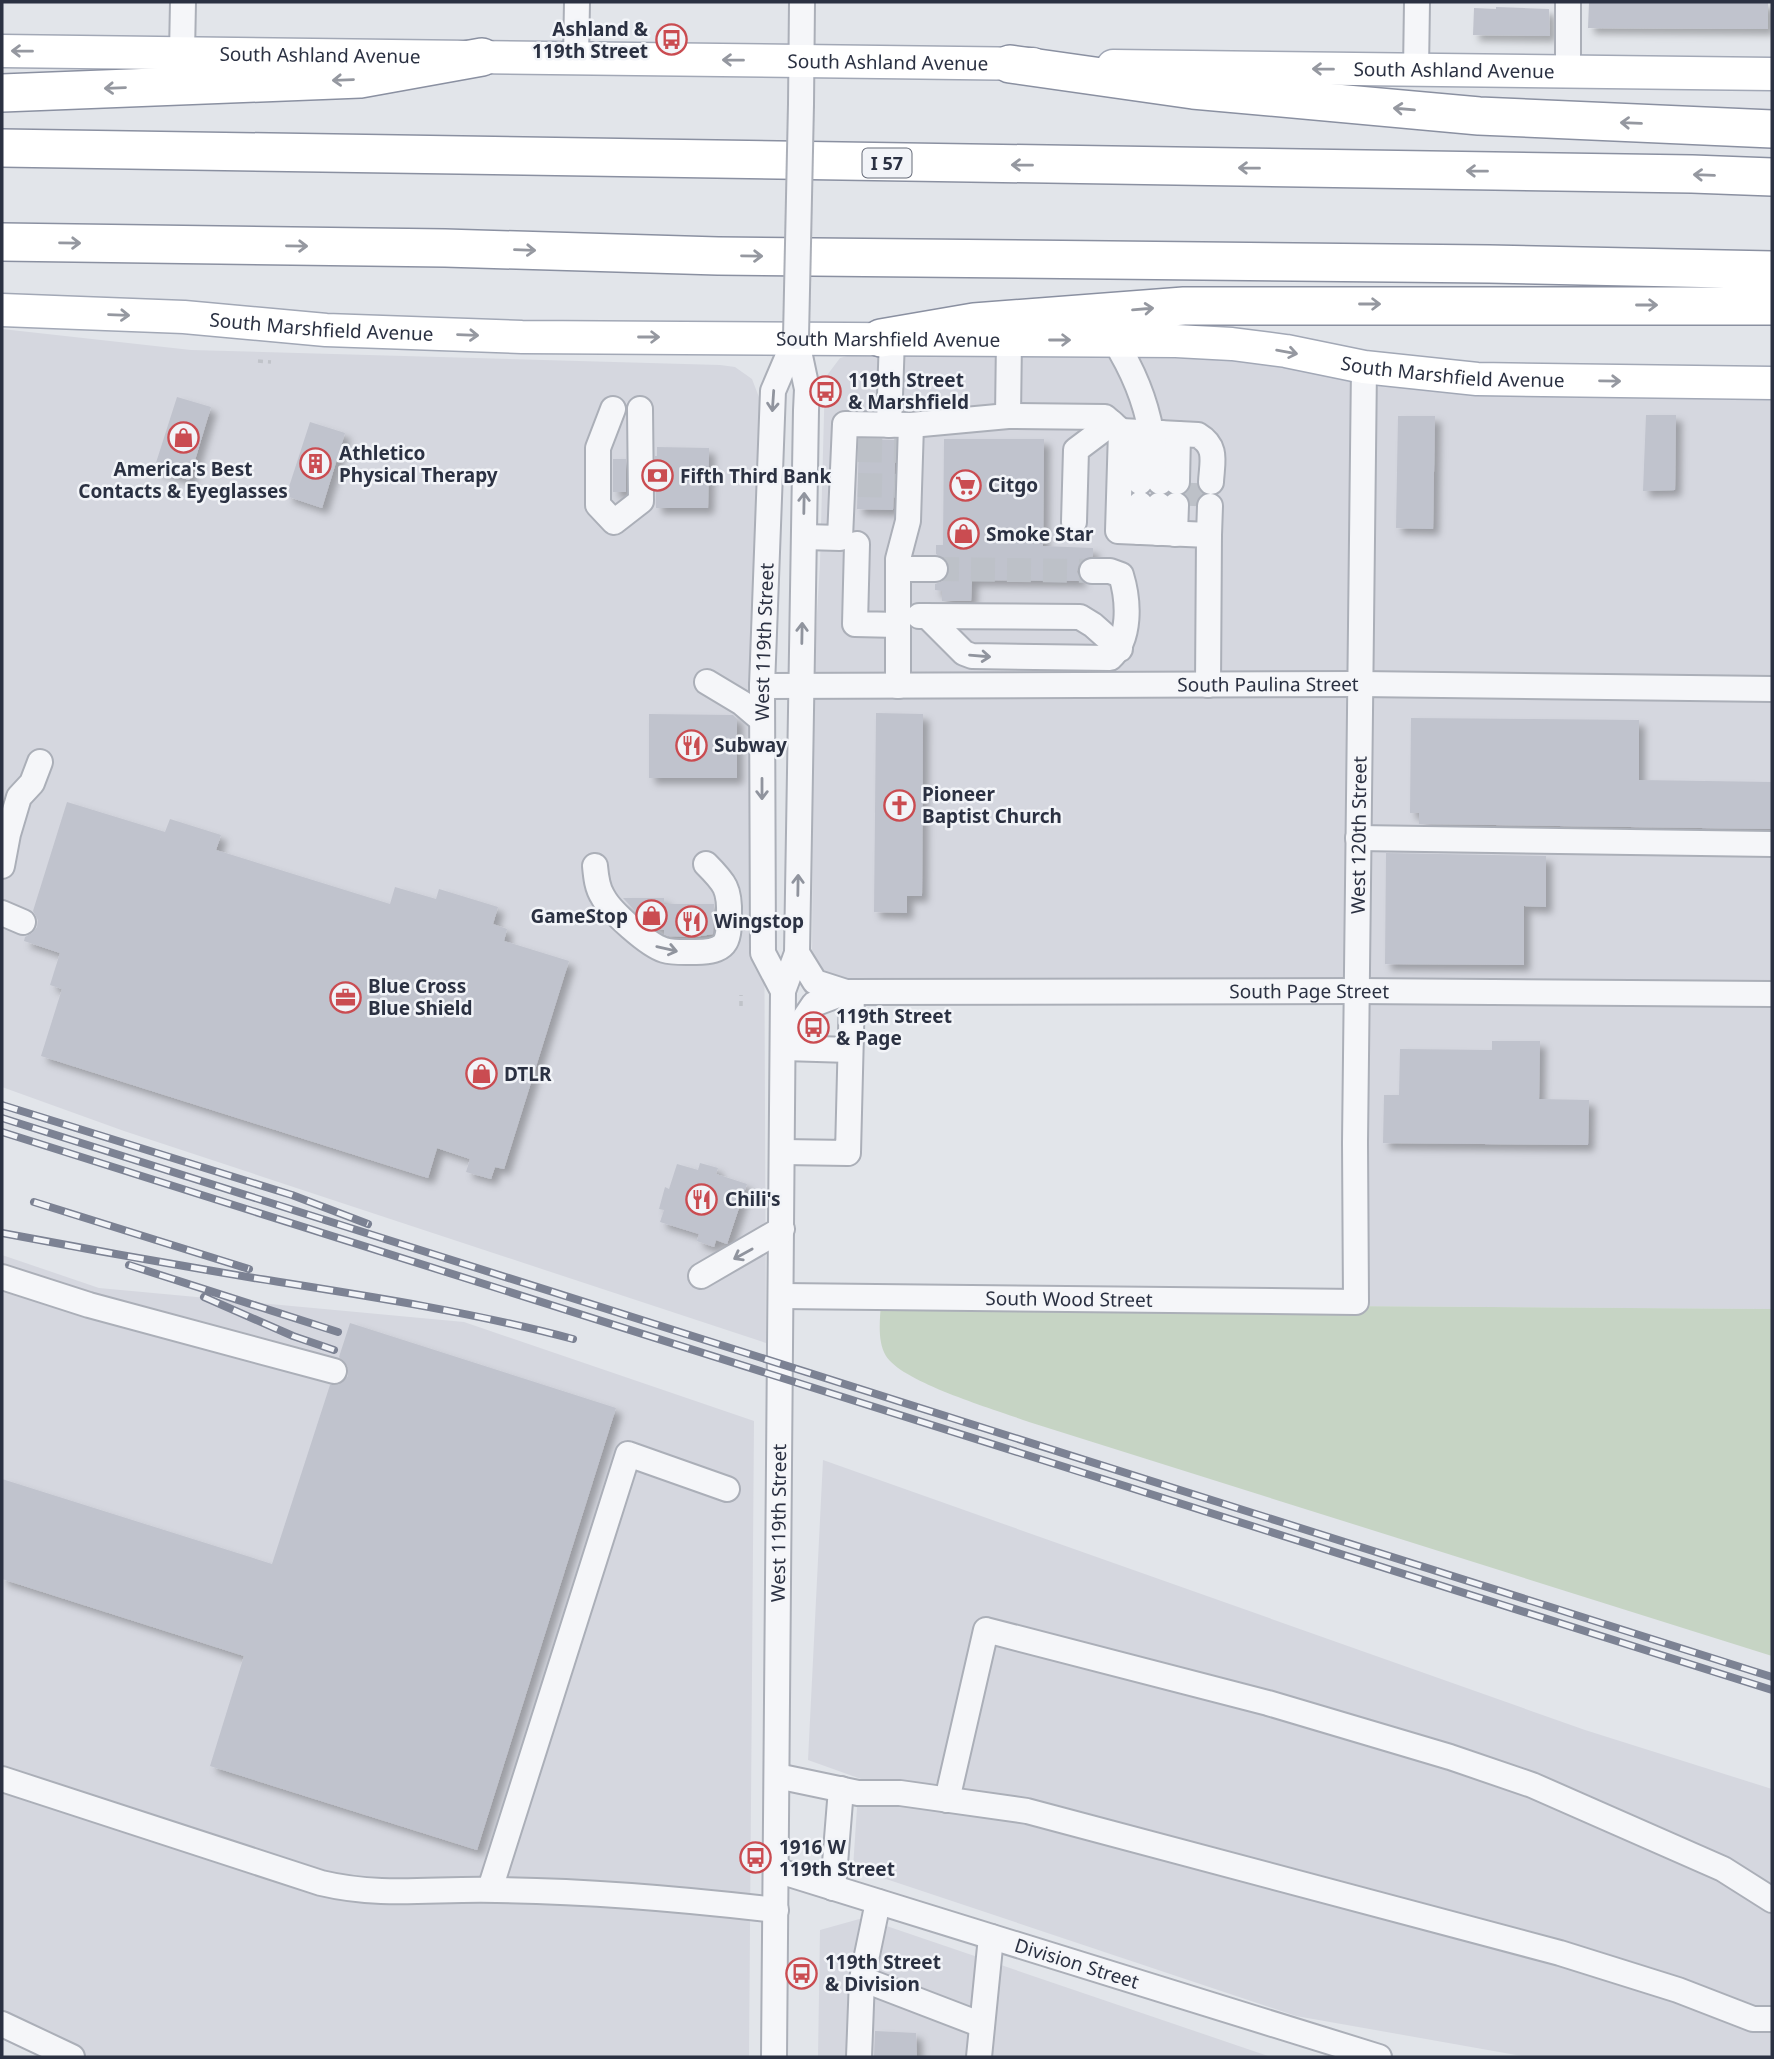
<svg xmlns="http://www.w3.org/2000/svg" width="1774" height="2059" font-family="'Noto Sans',sans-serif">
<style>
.built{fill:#d5d7df}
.green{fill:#c6d4c4}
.building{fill:#c0c3cd;filter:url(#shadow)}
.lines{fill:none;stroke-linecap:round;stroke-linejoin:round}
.minor-tunnel{stroke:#bdc1c8;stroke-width:24;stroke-dasharray:24 12;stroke-linecap:butt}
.minor-casing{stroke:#abafb8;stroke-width:28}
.major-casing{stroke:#a2a8b6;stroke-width:35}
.highway-casing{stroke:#8a90a1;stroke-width:40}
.path{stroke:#c0c3c9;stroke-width:3.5;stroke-dasharray:5 5;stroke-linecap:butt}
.minor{stroke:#f5f6f9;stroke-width:24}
.major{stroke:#fff;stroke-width:32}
.highway{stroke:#fff;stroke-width:37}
.rail-casing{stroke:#7c8293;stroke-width:8}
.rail{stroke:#f2f4f8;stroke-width:5;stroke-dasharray:16;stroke-linecap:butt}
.minor-bridge-casing{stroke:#abafb8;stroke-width:28;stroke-linecap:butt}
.minor-bridge{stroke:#f5f6f9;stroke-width:24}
.oneway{stroke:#9598a0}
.oneway2{stroke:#90949e}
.labels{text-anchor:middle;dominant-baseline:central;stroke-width:5;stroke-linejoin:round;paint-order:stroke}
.shield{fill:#f2f4f8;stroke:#676c79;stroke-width:2}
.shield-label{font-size:18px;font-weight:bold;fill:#2b3142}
.poi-label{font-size:19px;font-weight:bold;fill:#2b3142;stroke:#f2f4f8;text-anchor:start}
.street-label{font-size:19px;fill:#2b3142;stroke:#f2f4f8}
</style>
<defs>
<filter id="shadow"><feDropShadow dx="6" dy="6" stdDeviation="3.5" flood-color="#0004"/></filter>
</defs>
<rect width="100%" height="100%" fill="#e2e5ea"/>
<path class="built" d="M2,329l189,21 529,15 15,2 17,12 10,26 4,938 -642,-212 -122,-44z
M851,355l359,4 54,4 137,24 48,5 323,3v914l-413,-3 4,-318 -551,-3 1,-302 7,-120 5,-185 15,-20z
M2,1255l97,33 365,34 290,99 -5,636h-659l-88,-40z
M823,1460l762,270 187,59v268h-244l-232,-41 -443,-148 5,-75 3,-14 -53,-19z
M863,1918l408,139h-453l2,-127z"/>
<path class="green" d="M881,1303l891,6v347l-743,-234c-32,-12 -126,-39 -143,-66 -9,-15 -6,-36 -5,-53z"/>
<path class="building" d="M1589,2h179v27l-180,-1z
M1496,7l53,2 1,27 -77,-1 1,-27 22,1z
M177,397l34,10 -22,73 -35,-11z
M1646,415h30l-1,75 -32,1z
M1398,416h37l-2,113 -37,-1z
M310,422l35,11 -23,75 -36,-12z
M859,439l37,1 -3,70 -36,-1z
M944,439h100l-1,107 50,2v8l-9,3 -5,5 -2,8 5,9 -110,-1 -1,21h-29v-10l-7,-1v-6l8,-3 7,-11 -3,-9 -11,-7v-9h7z
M657,447l52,1 -1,60h-52l-1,-52h2z
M613,459h13v33h-13z
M876,713l47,1 -1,182h-15v17l-33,-1z
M649,714l84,1 4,4v59h-88z
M1411,718l228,2v60l133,2v47l-353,-5v-11h-9z
M67,802l98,30 5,-13 51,16 -5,15 174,54 5,-17 41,12 3,-10 59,18 -5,17 14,5 -3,12 65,20 -65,208 -9,-2 -4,12 -25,-7 4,-13 -33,-11 -9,30 -387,-122 21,-67 -12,-4 10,-32 -36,-12 1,-4 7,-4 5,-6 1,-7 -5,-9z
M1386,853l160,3v51l-22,-1v59l-139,-1z
M623,898h41v6h50l-1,30 -18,3 -26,-1 -5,-2v-4h-6l-18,-14z
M1492,1041h48l-1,58 50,1 -1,45 -205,-2 1,-48h15l1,-46 92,1z
M700,1163l18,5 -2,6 31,10 -20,60 -11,-4 -2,7 -17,-6 2,-7 -39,-12 4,-12 -5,-1 6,-22 4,2 8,-25 21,6z
M350,1323l266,85 -139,442 -267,-84 34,-110 -242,-77v-100l270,85 58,-179h8l10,-9v-9l-9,-10z
M875,2031l41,2 1,24h-43z"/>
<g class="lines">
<path class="minor-tunnel" d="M858,450l42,1
M858,485l42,1
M1193,506l1,-23
M935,569l157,2"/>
<defs>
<g id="minor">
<path d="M182,53l1,-51"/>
<path d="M576,58l1,-56"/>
<path d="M1416,70l1,-68"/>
<path d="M1568,72v-70"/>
<path d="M801,104l1,-102"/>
<path d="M1114,340c19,30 31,58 37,92"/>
<path d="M613,409l-15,39v57l16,17 27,-21 -1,-92"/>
<path d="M1008,416l1,-77"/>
<path d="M889,425l3,-87"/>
<path d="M1121,431l77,4c20,12 14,27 13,47"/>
<path d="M1140,482l2,-50"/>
<path d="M1160,482l1,-49"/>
<path d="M1177,482l1,-48"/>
<path d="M1074,522l2,-72 36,-27"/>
<path d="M1139,532l1,-28"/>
<path d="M1158,533l1,-28"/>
<path d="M1175,534l1,-29"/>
<path d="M1209,535l1,-29"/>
<path d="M804,537l36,1 5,-114 66,1 97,-9 97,1 16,14 -3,100 91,4 -1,150"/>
<path d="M857,544l-2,80 43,1"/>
<path d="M898,569h37"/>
<path d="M919,616l161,1 13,8 27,24"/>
<path d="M927,616l37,37 8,3 138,2c21,-19 19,-57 11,-83l-11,-4h-18"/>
<path d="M707,682l35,21 20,17"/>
<path id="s1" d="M762,686l597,-2 413,5"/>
<path d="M898,686v-127l10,-38 3,-96"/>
<path d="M1358,838l414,6"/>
<path d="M2,866l6,-32 11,-37 13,-14 8,-21"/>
<path d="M595,866c1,11 2,22 8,31 8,15 45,48 61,53 10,3 22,2 32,2 30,-1 33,-8 33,-36 1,-27 -4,-33 -23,-52"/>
<path d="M2,913l21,9"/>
<path id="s2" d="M797,953l18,29 31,10 511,-1 415,3"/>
<path id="s3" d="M783,991l-20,-38 -1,-267 11,-295 23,-54"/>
<path d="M784,1048l30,-44 32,-12"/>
<path d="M784,1048l66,2"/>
<path d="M783,1152l65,1 4,-161"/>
<path d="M701,1276l81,-47"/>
<path d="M2,1277l87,28 245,66"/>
<path id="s4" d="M782,1296l574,6 -1,-159 9,-776"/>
<path d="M777,1776l81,17h42l127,18 533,142 118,37 75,29h19"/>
<path d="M2,1779l319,104c63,15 114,5 176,7 94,1 186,9 279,20"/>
<path d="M947,1800l39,-170 282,73 182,54 82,28 191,84 49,31"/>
<path id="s5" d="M776,1870l603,187"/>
<path d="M833,1888l8,-99"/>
<path d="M490,1889l138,-435 99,35"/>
<path d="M862,1979l120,46"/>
<path d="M2,2024l70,33"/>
<path id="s6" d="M774,2057l9,-1066 14,-38 9,-543 1,-21 -11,-52"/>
<path d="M859,2057l3,-78 16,-77"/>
<path d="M979,2057l12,-120"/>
</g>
<g id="major">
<path id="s7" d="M2,51l1031,13"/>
<path id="s8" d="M1113,66l659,8"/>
<path id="s9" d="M2,310l182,7 142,13 196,7 654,4 56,3 54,7 78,16 113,12 295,4"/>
</g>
<path id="highway" d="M1010,64l183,26 286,26 293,13
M2,93l358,-14 122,-22
M2,148l1690,26 80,3
M2,242l443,6 273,8 771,8 283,6
M881,338l93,-16 210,-16h588"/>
</defs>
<use href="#minor" class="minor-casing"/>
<use href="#major" class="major-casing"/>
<use href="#highway" class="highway-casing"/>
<path class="path" d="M258,361l13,1
M741,1006v-11"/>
<use href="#minor" class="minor"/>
<use href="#major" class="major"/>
<use href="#highway" class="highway"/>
<defs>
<path id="rail" d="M2,1105l290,90 76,29
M2,1118l1770,559
M2,1132l1770,558
M34,1202l215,67
M2,1233c84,16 168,31 252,45 107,17 214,33 319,61
M129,1265l209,67
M204,1297l89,39 41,14"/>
</defs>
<use href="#rail" class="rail-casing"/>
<use href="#rail" class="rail"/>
<defs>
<path id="minor-bridge" d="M796,337l5,-233"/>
</defs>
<use href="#minor-bridge" class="minor-bridge-casing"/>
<use href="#minor-bridge" class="minor-bridge"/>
</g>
<defs><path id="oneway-shaft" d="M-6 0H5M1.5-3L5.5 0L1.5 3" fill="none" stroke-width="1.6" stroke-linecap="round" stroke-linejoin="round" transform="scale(1.75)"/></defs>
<g class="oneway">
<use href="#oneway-shaft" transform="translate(22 51) rotate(-179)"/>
<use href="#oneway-shaft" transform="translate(733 60) rotate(-179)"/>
<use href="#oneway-shaft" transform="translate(1323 69) rotate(-179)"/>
<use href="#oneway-shaft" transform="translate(343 80) rotate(178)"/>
<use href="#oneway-shaft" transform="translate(115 88) rotate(178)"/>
<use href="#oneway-shaft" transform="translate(1404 109) rotate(-175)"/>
<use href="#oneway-shaft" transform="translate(1631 123) rotate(-178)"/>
<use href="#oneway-shaft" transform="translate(1022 165) rotate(-179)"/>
<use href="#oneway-shaft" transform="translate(1249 168) rotate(-179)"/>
<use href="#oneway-shaft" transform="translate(1477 171) rotate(-179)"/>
<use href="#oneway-shaft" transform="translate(1704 175) rotate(-178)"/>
<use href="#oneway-shaft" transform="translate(70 243) rotate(1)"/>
<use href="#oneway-shaft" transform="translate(297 246) rotate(1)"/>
<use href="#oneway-shaft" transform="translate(525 250) rotate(2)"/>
<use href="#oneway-shaft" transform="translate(752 256) rotate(1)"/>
<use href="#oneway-shaft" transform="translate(1370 304)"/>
<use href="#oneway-shaft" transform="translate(1647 305)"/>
<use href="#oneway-shaft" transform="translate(1143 309) rotate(-5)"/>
<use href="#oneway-shaft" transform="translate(119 315) rotate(2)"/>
<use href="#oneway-shaft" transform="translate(468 335) rotate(2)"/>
<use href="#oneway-shaft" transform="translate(649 337)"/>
<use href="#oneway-shaft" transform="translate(1060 340)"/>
<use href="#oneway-shaft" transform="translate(1287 352) rotate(10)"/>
<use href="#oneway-shaft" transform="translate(1610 381) rotate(1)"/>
</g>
<g class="oneway2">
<use href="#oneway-shaft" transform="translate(773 401) rotate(94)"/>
<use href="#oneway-shaft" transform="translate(804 503) rotate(-89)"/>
<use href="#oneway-shaft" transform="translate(802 633) rotate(-89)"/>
<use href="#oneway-shaft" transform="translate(980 656) rotate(5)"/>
<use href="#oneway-shaft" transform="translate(762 789) rotate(90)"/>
<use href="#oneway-shaft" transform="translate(798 885) rotate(-89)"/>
<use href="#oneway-shaft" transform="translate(667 949) rotate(13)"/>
<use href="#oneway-shaft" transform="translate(743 1254) rotate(151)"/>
</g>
<defs>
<symbol id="bus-ring" viewBox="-11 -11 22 22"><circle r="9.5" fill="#f2f4f8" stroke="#ca4c51" stroke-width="1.5"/><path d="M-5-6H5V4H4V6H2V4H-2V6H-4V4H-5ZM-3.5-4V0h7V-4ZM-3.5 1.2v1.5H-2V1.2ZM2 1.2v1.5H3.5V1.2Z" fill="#ca4c51"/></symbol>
<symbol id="shop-ring" viewBox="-11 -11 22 22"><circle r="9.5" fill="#f2f4f8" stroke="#ca4c51" stroke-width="1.5"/><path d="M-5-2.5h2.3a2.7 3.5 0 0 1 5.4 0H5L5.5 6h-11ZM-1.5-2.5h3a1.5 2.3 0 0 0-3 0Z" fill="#ca4c51"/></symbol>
<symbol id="building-ring" viewBox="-11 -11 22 22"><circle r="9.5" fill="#f2f4f8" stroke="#ca4c51" stroke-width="1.5"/><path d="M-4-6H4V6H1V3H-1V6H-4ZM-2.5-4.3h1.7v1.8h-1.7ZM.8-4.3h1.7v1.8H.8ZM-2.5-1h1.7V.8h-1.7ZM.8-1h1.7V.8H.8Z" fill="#ca4c51"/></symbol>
<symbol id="bank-ring" viewBox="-11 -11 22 22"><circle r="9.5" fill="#f2f4f8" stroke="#ca4c51" stroke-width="1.5"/><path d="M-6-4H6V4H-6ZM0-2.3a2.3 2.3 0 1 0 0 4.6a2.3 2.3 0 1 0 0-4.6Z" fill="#ca4c51"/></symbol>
<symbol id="supermarket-ring" viewBox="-11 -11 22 22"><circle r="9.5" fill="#f2f4f8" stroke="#ca4c51" stroke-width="1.5"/><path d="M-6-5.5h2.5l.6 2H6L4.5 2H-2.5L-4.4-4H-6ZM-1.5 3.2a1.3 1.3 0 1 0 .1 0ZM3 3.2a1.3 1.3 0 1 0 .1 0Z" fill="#ca4c51"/></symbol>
<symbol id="restaurant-ring" viewBox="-11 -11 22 22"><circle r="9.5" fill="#f2f4f8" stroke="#ca4c51" stroke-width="1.5"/><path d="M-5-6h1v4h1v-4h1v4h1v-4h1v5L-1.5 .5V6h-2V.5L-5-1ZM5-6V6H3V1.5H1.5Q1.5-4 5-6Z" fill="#ca4c51"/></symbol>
<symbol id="church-ring" viewBox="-11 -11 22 22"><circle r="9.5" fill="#f2f4f8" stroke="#ca4c51" stroke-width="1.5"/><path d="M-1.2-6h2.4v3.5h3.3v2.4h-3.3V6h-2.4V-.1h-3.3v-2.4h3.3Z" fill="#ca4c51"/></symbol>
<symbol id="office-ring" viewBox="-11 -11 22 22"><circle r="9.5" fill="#f2f4f8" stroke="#ca4c51" stroke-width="1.5"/><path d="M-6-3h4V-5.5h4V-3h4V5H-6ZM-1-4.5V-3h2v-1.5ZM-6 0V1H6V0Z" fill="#ca4c51"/></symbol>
</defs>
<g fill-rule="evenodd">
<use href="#bus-ring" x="654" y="22" width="35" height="35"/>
<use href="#bus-ring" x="808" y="374" width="35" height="35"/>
<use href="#shop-ring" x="166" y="420" width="35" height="35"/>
<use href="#building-ring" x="298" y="446" width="35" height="35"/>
<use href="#bank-ring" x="640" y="458" width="35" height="35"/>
<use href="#supermarket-ring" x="948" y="468" width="35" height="35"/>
<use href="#shop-ring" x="946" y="516" width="35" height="35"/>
<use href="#restaurant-ring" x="674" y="728" width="35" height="35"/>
<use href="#church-ring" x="882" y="788" width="35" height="35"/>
<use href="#shop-ring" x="634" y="898" width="35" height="35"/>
<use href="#restaurant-ring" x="674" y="904" width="35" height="35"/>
<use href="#office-ring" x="328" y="980" width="35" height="35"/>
<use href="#bus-ring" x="796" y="1010" width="35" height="35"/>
<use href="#shop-ring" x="464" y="1056" width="35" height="35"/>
<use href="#restaurant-ring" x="684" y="1182" width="35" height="35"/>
<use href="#bus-ring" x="738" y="1840" width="35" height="35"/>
<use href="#bus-ring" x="784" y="1956" width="35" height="35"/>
</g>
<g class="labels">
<rect class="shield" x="862.5" y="148.5" width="49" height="29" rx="5"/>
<g class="shield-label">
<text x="887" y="163">I 57</text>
</g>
<g class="poi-label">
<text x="648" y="29" text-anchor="end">Ashland &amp;<tspan x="648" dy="22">119th Street</tspan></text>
<text x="848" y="380">119th Street<tspan x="848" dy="22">&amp; Marshfield</tspan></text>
<text x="339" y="453">Athletico<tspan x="339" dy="22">Physical Therapy</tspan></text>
<text x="183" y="469" text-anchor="middle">America's Best<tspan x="183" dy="22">Contacts &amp; Eyeglasses</tspan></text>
<text x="680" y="476">Fifth Third Bank</text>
<text x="988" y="485">Citgo</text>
<text x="986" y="534">Smoke Star</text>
<text x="714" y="745">Subway</text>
<text x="922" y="794">Pioneer<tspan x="922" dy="22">Baptist Church</tspan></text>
<text x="628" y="916" text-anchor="end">GameStop</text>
<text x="714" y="921">Wingstop</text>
<text x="368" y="986">Blue Cross<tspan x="368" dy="22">Blue Shield</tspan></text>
<text x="836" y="1016">119th Street<tspan x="836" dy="22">&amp; Page</tspan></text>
<text x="504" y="1074">DTLR</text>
<text x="725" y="1199">Chili's</text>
<text x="779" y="1847">1916 W<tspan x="779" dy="22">119th Street</tspan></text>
<text x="825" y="1962">119th Street<tspan x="825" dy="22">&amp; Division</tspan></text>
</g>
<g class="street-label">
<text stroke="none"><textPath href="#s7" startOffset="318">South Ashland Avenue</textPath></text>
<text stroke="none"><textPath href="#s7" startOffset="886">South Ashland Avenue</textPath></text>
<text stroke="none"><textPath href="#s8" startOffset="341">South Ashland Avenue</textPath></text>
<text stroke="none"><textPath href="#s9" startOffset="320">South Marshfield Avenue</textPath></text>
<text stroke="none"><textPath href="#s9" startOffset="887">South Marshfield Avenue</textPath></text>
<text stroke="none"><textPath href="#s9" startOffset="1454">South Marshfield Avenue</textPath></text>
<text stroke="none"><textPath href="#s3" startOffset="354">West 119th Street</textPath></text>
<text stroke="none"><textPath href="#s1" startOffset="506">South Paulina Street</textPath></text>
<text stroke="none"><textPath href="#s4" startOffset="1041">West 120th Street</textPath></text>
<text stroke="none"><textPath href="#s2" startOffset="530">South Page Street</textPath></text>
<text stroke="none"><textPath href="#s4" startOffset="287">South Wood Street</textPath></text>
<text stroke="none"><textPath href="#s6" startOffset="534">West 119th Street</textPath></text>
<text stroke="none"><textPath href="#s5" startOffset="315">Division Street</textPath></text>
</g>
</g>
<rect width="1774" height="2059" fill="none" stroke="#2b3142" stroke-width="7"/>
</svg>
